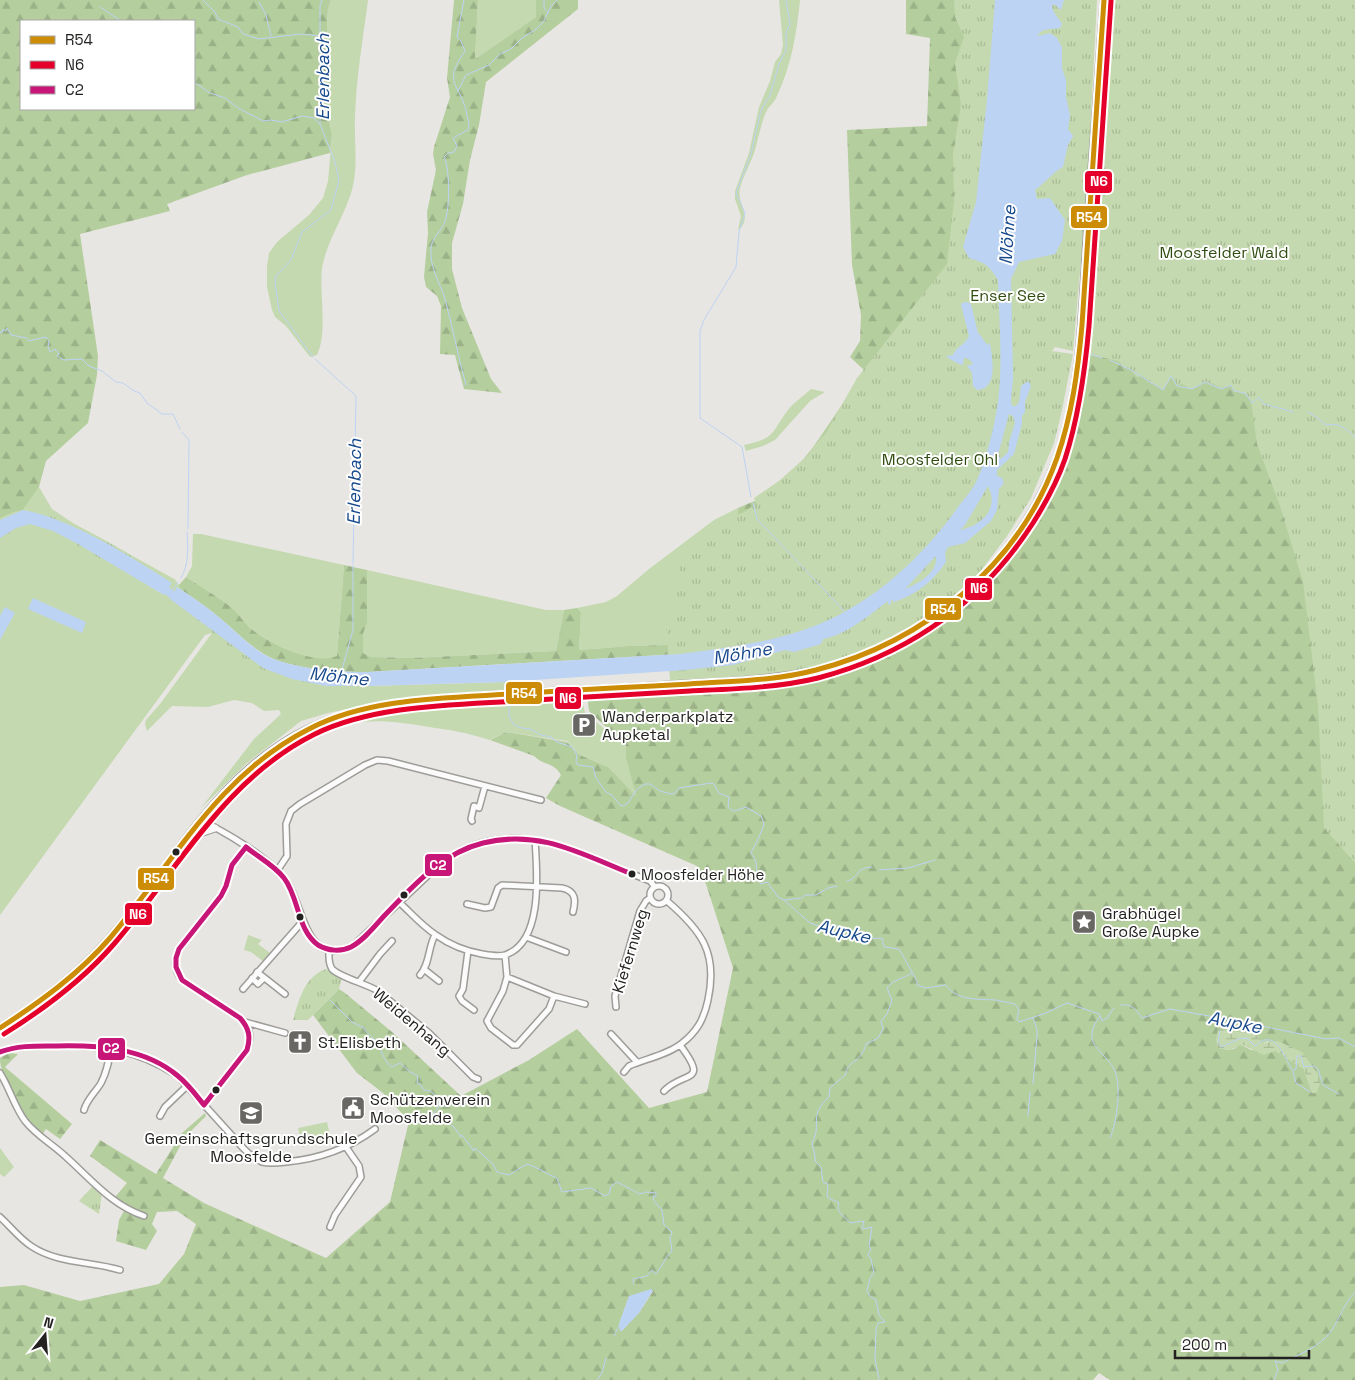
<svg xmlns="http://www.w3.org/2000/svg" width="1355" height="1380" font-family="'Space Grotesk',sans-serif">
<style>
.grass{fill:#c4d9af}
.forest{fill:url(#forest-firs);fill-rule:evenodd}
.wetland{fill:url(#wetland-marsh)}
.park{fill:url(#park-tufts)}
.water{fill:#bdd3f3;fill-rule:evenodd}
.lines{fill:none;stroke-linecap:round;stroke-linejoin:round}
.stream{stroke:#bdd3f3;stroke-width:1}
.river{stroke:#bdd3f3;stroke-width:8}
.street-casing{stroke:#9d9c99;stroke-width:8}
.secondary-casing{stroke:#9d9c99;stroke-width:9}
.street{stroke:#fcfbfb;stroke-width:5}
.secondary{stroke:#fcfbfb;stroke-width:7}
.bus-1-casing{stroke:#fff;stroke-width:9}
.bus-2-casing{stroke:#fff;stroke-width:9}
.bus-3-casing{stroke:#fff;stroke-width:9}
.bus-1{stroke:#cd8c06;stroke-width:5}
.bus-2{stroke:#e4002b;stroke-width:5}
.bus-3{stroke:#c81578;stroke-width:5}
.bus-dot{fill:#232220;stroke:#fff;stroke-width:2}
.labels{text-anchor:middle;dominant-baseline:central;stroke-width:4;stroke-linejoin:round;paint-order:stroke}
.bus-label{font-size:15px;fill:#232220;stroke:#fff;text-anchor:start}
.park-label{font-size:16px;fill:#304d11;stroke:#fff}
.poi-label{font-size:16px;fill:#232220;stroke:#fff;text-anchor:start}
.street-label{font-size:16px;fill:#232220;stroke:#fff}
.water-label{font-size:18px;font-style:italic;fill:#17498c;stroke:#fff}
.line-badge{stroke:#fff;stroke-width:2}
.badge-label{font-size:14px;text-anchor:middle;font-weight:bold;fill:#fff}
</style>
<defs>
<pattern id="forest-firs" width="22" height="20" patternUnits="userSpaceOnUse" patternTransform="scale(1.25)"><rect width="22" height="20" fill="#b5ce9e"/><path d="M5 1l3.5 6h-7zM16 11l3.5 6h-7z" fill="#9bb188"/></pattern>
<pattern id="wetland-marsh" width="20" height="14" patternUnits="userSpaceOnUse" patternTransform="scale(1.25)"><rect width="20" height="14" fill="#c4d9af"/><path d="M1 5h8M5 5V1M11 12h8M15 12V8" fill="none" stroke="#a8ba96"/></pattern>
<pattern id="park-tufts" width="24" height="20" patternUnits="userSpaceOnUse" patternTransform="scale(1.25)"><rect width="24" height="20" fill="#c4d9af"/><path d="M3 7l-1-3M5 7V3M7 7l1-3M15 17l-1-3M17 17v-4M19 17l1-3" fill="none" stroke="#a8ba96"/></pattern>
</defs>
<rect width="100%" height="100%" fill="#e8e6e3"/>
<path class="grass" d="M331,0h37c-5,39 -12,78 -13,117 -1,23 3,46 -2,69 -7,29 -26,53 -31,82 -3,25 6,64 -5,87l-7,2 -24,-31 -11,-9 -3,-7 -5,-23v-20l2,-14 8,-11 32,-27 14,-17 5,-17 4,-46 -4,-20 -1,-92 1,-14z
M478,0h58v17l-61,42z
M779,0h21c-3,32 -9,67 -23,96 -2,6 -8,10 -11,16 -6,14 -8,30 -13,44 -4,10 -10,21 -13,32 -4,15 14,30 -2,42l3,-14 -6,-17v-8l14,-38 10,-46 11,-26 5,-19 6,-8 2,-9z
M811,389l14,3 -15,9 -35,39 -12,6 -17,5 -2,-6c32,-7 26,-11 44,-35 6,-8 16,-14 23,-21z
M39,487l13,22 21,14 103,57 -10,15 97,73 29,11 35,7h42l137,-4v10l-106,6 -72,15 -27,8 -54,42 -46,45 53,-69 27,-25 -2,-4 -15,1 -12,-8 -18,-3 -26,7 -36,-1 -25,25 -2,-7 1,-4 14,-16 52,-71 -7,2 -205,280v-377l16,-10 14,-4 23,7 25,13 86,51 8,-12c-40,-27 -102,-65 -149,-73z
M738,508v6l-34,130 -74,2 -51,4 2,-38 -4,-4 29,-6 11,-6 32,-27 65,-49z
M193,534h8l143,31 -7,92c-23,9 -70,-14 -88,-30 -6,-6 -11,-14 -18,-20 -14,-11 -30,-20 -45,-30l6,-11z
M367,570l179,40h18l-8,41 -145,7 -40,-1 -8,-4v-19l4,-13z
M581,694l4,19 41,33 1,11 9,39 -27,-27 -29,-14 -13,-14 -61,-9 -17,8c-20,-7 -39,-10 -60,-13 -39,-7 -71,-10 -109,5l9,-8 71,-17z
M248,935l14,5 -4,4 12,9 -7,8 -12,-9 -7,-2z
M327,1122l4,18 -29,7 -4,-19z
M0,1148l14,19 -10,10 -4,-3z"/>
<path class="forest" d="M0,0h331l-3,9 -1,14 1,92 4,20 -2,18 -83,22 -80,29 3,7 -90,23 18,122 -1,19 -9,48 -42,38 -7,26 -16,23 -23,10zM21,21h173v88h-173z
M454,0h24l-3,59 61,-42v-17h42v9l-92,73 -7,43 -9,35 -7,44 -11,39v26l10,39 29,71 11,14 -38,-4 -9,-34 -15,-1 1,-48 -4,-10 -11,-9 -2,-10 4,-44 -1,-21 9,-42 -3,-16 1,-7 16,-50 -3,-19z
M906,0h89l-8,99 -11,103 -13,45 6,11c16,5 20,7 29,22l3,85 -3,38 -10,41 -12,39 -39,54 -27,26 -62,47 -31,15 -29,10 -58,12 -50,7 -312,18c-31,0 -62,-2 -92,-12 -21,-8 -38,-27 -55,-41 -14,-12 -29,-22 -44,-32l9,-10c15,10 31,19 45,30 7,6 12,14 18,20 18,16 65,39 88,29l7,-91 23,5v52l-4,12v19l8,4 40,1 145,-7 8,-41 13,-2 4,4 -2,38 51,-4 74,-2 69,-14 -23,-116 -12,1v-7l26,-11v-5l31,-22 19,-24 51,-75 -15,-14 10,-16 1,-26 -9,-50 -5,-135 80,-4 3,-88 -24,-4zM967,302l4,3 7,28c5,3 5,8 10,12l2,-1c2,13 10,45 -14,46l-3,-4 -1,-13 -4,-7 6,-2 -5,-5 -5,-1 -1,6 -2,1 -13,-7v-2l5,-1c3,-8 12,-11 16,-19l-8,-31 1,-2z
M1104,0h251v1380h-245l-11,-7 -6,7h-1093v-93l24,-2 56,16 79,-17 25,-30 12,-30 -19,-13 -20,1 -5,12 5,7 -11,19 -30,-9 3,-21 8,-15 -12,-8 12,-14 -37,-27 10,-16 56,34 26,-41 23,-20 1,3 -21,21 -22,41 41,25 122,55 64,-56 19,-81 -26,-28 -26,-20 -44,-58 26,-26 6,4 47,39 69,64 68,-36 48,-31 72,79 58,-16 26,-124 -27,-84 -9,-18 -137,-60 -14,-8 15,-23c-7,-13 -17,-9 -27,-19l-44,-16 16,-8 61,10 13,13 29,13 27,28 -10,-39v-11l-37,-35 -2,-17 81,-9 94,-5 203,-85 59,-70 34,-70 19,-87zM1227,1030l3,4 32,9 6,-2 50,33 -1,18 -5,1 -8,-24 -17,-11 -11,-7 -25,-1 -11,-6 -6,5 -8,1zM653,1291l-14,22 -20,11 10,-27z
M9,1053l9,1 -13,13 67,57 -12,15 -14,-10 -4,6c-17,-17 -26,-33 -35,-55 -4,-8 -7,-12 -7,-22z"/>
<path class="wetland" d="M1218,1029l9,1 3,4 2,-3 24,3 6,9 16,-2 24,11 16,22 2,9 -3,9 -5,1 -8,-24 -28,-18 -13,4 -22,-11c-8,6 -13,7 -23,4l-2,-8z"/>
<path class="park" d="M954,0h143l-10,193 -14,158 -18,-4 -3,4 21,3 -11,56 -8,33 -23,55 -24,38 -27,36 -38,36 -40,28 -31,14 -60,18 -45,8 -96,5 -4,-62 8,-14 6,-41 8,-20 22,-16 36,-17 10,-8 -2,-5 25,-17 30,-27 6,-10 11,-11 6,-11 25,-44 90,-114 7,-63 -1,-48 8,-48 -6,-42 9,-26 -9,-20z
M1112,0h243v863l-31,-35 -6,-122 -15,-124 -23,-76 -23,-62 -6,-43 -6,-7 -11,-3 -3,-6 -10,3c-19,-10 -14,-5 -30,1l-9,-5 -6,1 -4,-9 -9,14 -5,-4 -8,-3 -7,-7 -6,1 -7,-8 -6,-2 -6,-6 -22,-5 -12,-1 3,-26 14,-219z
M23,510c46,2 111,49 153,71l4,6 -2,10 69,55 115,35h-18l-36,-4 -26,-6 -19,-7 -16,-9 -77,-63 -117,-66c-20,-8 -35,-5 -53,7v-21l13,-6z
M326,969l16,9 -3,11 -31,31h-15c6,-20 11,-43 33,-51z
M93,1186l9,7 -3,21 -20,-13z"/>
<path class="water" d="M995,0h69l-3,10 -7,-6 -2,2c1,8 7,12 10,18l-2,4c-9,2 -17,-1 -23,8l13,-3 7,5 5,9v21l4,12v17l4,18 -2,14 5,7 -5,9 -5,22c-10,5 -18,16 -28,23l2,9 13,-1 15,22 -3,21 -7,13 -36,8 -8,17 2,100 -2,21 1,6h4l3,-4 2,-16 7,-5 3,5 -6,16v10l-3,4v7l-8,31 -17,16v6l5,2 2,5 -5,6 -2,21 -6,11 -26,22 -17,4 -3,6 1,9c-13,19 -30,33 -52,40l-3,-3v6l-3,-1v-3c-20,15 -40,33 -65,38l-2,5 -27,8 -9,-2 -52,15 -47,5 -180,12 -137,4h-42l-35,-7 -29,-11 -93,-69 7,-12c15,10 30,20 44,32 17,14 33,33 55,41 30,10 61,12 92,12l312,-18c46,-6 94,-12 137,-29 57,-23 104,-67 139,-115 6,-9 15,-18 20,-28 10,-21 19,-58 22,-80 5,-41 1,-81 0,-122 -9,-15 -13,-17 -29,-22l-6,-11 13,-45 11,-103zM1009,414l4,2 2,7 -6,19 -1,10 -7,7 -3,-4zM988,486c12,23 -7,40 -28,44l5,-5zM936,556c2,17 -17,27 -31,33z
M967,302l4,2 7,29c4,3 5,8 10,12l2,-2c2,14 9,46 -13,47l-4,-4 -1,-13 -5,-7 6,-2 -4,-5 -5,-1 -1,6 -2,1 -13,-7 -1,-2 6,-1c3,-8 12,-10 16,-19l-8,-31 1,-2z
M23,510c49,9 107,46 149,73l-8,12 -86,-51 -25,-13 -23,-7 -14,4 -16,10v-18z
M33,598l53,24 -4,11 -54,-24z
M5,607l10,6 -15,27v-24z
M651,1289l2,1 -14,23 -17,18h-2l-1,-7 10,-28z"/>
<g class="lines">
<path class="stream" d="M203,0l12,12 3,7 20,8 5,7 16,5 42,-5 19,2
M464,0l-7,37 4,4 4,10c-24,34 -4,32 2,64 1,6 3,9 1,15l-15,8 4,8 -3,6 -6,1 -4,4c6,12 6,51 1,64 -3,10 -13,16 -14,27 -2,18 9,35 14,51 8,29 13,58 21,86
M544,0v8l4,5
M259,2l7,13 5,21
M100,7l21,14
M194,82l16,11 15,5 13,10 25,13 8,-1 11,2 20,-6 12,2 6,6
M458,91l8,-16 23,-10 11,-11 11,-5 11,-11 13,-8 9,-9 7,-15 6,-6
M0,332l2,1 1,-4 3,2 1,-3 4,7 16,3 2,3 17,-4 3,4 -1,6 2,5 5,-3 4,5 -2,2 7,4 18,-1 7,7 13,5 14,11 7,1 11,8 6,2 7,10 15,11h11l7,15
M1090,354l12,4
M313,357l-34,-46 -4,-29 1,-6 15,-16 11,-28 29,-22 8,-30 -4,-18 -15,-38v-119l2,-5
M315,359l41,37 -3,167
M1110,360l21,10 32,20 8,-14 6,10 15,3 13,-7 16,7 10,-4 3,6 11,2 7,10 7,-6 5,7 29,8
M1308,412l7,4 11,9c14,-2 20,3 29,13
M182,432l7,8 -1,89
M751,497l-9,-50 -42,-29v-87l4,-11 32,-53 3,-35 6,-19 -9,-20 15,-39 10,-44 9,-15 9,-31 7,-14v-17l4,-9 -4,-24
M753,503l4,16 88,93
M181,578c8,-13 7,-31 6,-46
M170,593l8,-11
M341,673l12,-43v-65
M509,702v14l5,9 8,3 8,1 11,6 10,2 6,5 15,5 5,8 -1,7 2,3 15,2 3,11 10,14 6,3 8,10 3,1 5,-3 8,-13 9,-6h5l10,7 11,3h3l5,-6 32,-5 3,1 5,9 10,4 -1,10c6,7 11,2 18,0l15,9 3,8c-3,10 -8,19 -13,29 2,3 5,7 5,11 1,8 -1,14 5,20l6,-2 11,15 6,3 26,23 9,3h21l25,13 17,-1 2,9 15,2 18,32v4l9,3 20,-3c11,16 32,14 50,15 6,1 13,3 19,4l4,6 -2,9 2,3 27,-9 21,-10 32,11 3,7 5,-3 7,-10
M879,870l29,-2 27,-8
M847,881c11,-2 9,-14 25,-14
M785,900l17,-2 3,-3h11l12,-7 9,-2
M330,1000l22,22 12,6c3,7 9,8 13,15 5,7 6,18 15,24l8,-4 10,9 8,4 -1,7 3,1 4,6 6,1 10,8 -2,9 -5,6 21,13 7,10 1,-2 12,16 1,-3 18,16 4,8 12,3 18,-11c11,3 19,10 30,14l5,14 29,-4 14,8 4,-2 2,-8 6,-4c7,4 15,7 22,12l7,-2 10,1v3h-3l1,5 8,9 2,15 8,7 -2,6 2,13c-8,7 -9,16 -17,23l-3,-4 -5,6 -14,3 1,5
M1121,1005c11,-1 15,4 21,13l28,-9 56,10 100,20 13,-1 16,9
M1100,1016c-21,28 3,33 14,53 8,15 3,54 -4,69
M1220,1031l-2,11 3,5 20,-9 7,1 7,7c3,-2 6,-6 10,-6 15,-3 21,22 28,31l3,-2 1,-13h4l3,11 10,-1 4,3 5,16 16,9
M1293,1072l3,11 14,9
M1033,1084l4,-48v-7l-4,-11
M1028,1116l2,-24
M876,1329l2,-6 7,-1 -6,-7 -3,-15 -6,-4 -3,-5 3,-13 4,-5 -3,-14 -3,-4 3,-6 -2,-3 3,-19 -10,2 2,-8 -14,2c-5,-7 -15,-10 -11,-20l-12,-6 1,-13 -5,-2 -2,-15 -6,-6v-5l-3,-13c11,-20 -5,-26 17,-46l1,-9 16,-14c1,-14 15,-10 20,-30l12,-6 5,-9 -2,-8 6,-7 5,-14 -5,-12c7,-9 16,-9 25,-15
M876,1330l-1,29 4,21
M614,1336l5,-10
M597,1380l5,-7 4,-15
M1274,1380l4,-10 -3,-9 7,2c18,-9 38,-16 50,-33 8,-13 12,-26 23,-38"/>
<path class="river" d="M160,585l20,16"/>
<defs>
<path id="street" d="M201,820c27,14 61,33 82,57 22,24 19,92 70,69l88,-83c71,-52 138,-9 209,18l5,6
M472,821l-1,-2 3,-13 5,2 6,-22
M277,871l10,-15 -1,-32 5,-13 9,-7 65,-39 12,-5 11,1 153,39
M650 895a9 9 0 1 1 18 0a9 9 0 1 1-18 0Z
M399,902c12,11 23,24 37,33 14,10 29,16 46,19 6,1 16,3 23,1 39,-13 32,-84 30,-115
M467,904l18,4 6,-1 7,-19 4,-3 60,3c14,3 14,12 11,24
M526,937l40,15
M329,950c0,6 -1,13 3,19 7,8 35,15 46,22l51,42 44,44 5,2
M468,951l-5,38 -4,7 3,5 12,9
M505,955l2,22 -4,14 -16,30 4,7 22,17h4l32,-36 5,-13 -47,-19
M425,970l14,11
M257,972l28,22
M420,975c10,-11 8,-28 15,-40
M252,978l6,6 6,-6
M359,982l21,-28 12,-13
M243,989l60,-68
M554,996l31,8
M616,1007l-1,-11 25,-85 6,-10 4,-3
M245,1022l40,11
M611,1034l26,28
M0,1052c14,-6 30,-5 46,-6 50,-1 89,1 132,30l66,73c5,5 11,10 18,13 8,2 16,1 24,0 33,-3 62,-13 89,-33
M624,1072l5,-6c16,-7 38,-11 52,-22 16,-12 23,-25 27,-44 10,-47 -6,-69 -41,-99
M0,1073c10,16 14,33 25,48 11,14 27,23 40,35 25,22 46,49 79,60
M664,1091c20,-21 46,-6 16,-46
M204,1105l43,-55c5,-12 3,-23 -7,-32l-58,-38c-9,-12 -8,-24 0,-35l39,-49 5,-10 6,-21 14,-18
M84,1110c3,-11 11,-17 17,-27 6,-11 8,-23 10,-35
M160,1116l5,-9 22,-21
M0,1217c10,9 19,21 31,29 27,18 59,15 89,24
M330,1227l5,-12 26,-38 -2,-11 -13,-19"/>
<path id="secondary" d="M188,837l27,-9
M0,1028c40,-25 77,-53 108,-88 64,-73 110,-169 202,-212 29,-14 59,-20 91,-25 89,-10 178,-12 267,-18 49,-3 98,-4 146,-14 127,-28 230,-131 256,-258 12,-58 13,-117 17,-176 6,-79 11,-158 17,-237"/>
</defs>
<use href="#street" class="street-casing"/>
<use href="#secondary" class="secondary-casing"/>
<use href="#street" class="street"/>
<use href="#secondary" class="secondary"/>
<defs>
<path id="bus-1" d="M0,1028c40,-26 79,-54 110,-90 63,-75 108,-163 199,-209 58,-31 137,-31 202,-35 59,-4 119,-7 178,-10 42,-3 86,-3 127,-14 108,-28 203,-104 241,-212 15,-43 21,-88 25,-133l22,-325"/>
<path id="bus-2" d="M4,1034c40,-25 79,-54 110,-90 64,-74 110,-165 201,-210 59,-29 139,-29 203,-33 58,-3 115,-7 172,-10 42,-2 87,-3 128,-13 91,-24 164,-76 215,-155 12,-19 24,-41 32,-64 14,-43 20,-88 24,-133l22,-325"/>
<path id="bus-3" d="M246,847c12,10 28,18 38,31 15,19 13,52 34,67 10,6 23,7 33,2 13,-7 23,-20 33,-31 29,-30 58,-63 99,-73 57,-14 98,11 149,31
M0,1052c18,-7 38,-6 57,-6 42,-1 88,2 121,30 10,8 18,19 26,29
M204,1105l43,-55c4,-13 2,-22 -7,-32l-58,-38 -6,-13v-9l3,-9 42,-53 5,-10 6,-21 14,-18"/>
</defs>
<use href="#bus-1" class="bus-1-casing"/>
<use href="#bus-2" class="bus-2-casing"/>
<use href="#bus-3" class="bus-3-casing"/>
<use href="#bus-1" class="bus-1"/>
<use href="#bus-2" class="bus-2"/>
<use href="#bus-3" class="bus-3"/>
</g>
<defs>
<symbol id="parking-square" viewBox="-11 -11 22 22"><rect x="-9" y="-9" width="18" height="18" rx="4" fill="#686764" stroke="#fff"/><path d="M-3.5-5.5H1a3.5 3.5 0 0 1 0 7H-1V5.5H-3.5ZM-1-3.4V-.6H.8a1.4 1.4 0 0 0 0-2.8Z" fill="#fff"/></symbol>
<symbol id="sight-square" viewBox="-11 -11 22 22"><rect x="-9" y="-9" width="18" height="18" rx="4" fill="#686764" stroke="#fff"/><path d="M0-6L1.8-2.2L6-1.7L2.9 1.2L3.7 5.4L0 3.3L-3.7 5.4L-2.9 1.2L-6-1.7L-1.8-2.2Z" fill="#fff"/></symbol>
<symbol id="church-square" viewBox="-11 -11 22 22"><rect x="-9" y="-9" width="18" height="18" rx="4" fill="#686764" stroke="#fff"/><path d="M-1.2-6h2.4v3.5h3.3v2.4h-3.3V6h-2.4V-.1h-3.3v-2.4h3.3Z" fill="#fff"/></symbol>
<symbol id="civic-square" viewBox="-11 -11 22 22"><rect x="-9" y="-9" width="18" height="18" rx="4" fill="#686764" stroke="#fff"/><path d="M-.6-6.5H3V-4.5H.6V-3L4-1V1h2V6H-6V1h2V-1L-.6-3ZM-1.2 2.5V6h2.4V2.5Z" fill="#fff"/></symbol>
<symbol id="school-square" viewBox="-11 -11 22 22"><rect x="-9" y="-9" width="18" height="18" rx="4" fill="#686764" stroke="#fff"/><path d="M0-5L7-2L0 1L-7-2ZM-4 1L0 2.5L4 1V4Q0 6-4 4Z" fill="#fff"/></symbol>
</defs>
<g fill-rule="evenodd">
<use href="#parking-square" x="570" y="711" width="28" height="28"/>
<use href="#sight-square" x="1070" y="908" width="28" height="28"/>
<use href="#church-square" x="286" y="1028" width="28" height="28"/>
<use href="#civic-square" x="339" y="1094" width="28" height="28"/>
<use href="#school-square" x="237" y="1099" width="28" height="28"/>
</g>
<g class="bus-dot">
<circle cx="176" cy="852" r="4.5"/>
<circle cx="632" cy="874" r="4.5"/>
<circle cx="404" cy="895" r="4.5"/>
<circle cx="300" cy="917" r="4.5"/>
<circle cx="216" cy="1090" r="4.5"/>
</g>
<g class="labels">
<g class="bus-label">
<text x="641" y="874">Moosfelder Höhe</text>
</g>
<g class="park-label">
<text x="1224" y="252">Moosfelder Wald</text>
<text x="1008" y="295">Enser See</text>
<text x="940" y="459">Moosfelder Ohl</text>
</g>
<g class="poi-label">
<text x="602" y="716">Wanderparkplatz<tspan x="602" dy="18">Aupketal</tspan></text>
<text x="1102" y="913">Grabhügel<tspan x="1102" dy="18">Große Aupke</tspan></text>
<text x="318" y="1042">St.Elisbeth</text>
<text x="370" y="1099">Schützenverein<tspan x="370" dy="18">Moosfelde</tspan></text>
<text x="251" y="1138" text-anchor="middle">Gemeinschaftsgrundschule<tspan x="251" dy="18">Moosfelde</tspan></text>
</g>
<g class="street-label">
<text transform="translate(630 951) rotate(-73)">Kiefernweg</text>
<text transform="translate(412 1022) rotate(40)">Weidenhang</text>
</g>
<g class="water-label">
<text transform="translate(322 77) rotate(-90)">Erlenbach</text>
<text transform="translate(1007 235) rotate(-86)">Möhne</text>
<text transform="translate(354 482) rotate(-89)">Erlenbach</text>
<text transform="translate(742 653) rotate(-10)">Möhne</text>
<text transform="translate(339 676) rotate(6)">Möhne</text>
<text transform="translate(844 931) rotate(13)">Aupke</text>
<text transform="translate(1235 1022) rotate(11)">Aupke</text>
</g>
</g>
<g class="line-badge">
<rect x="1084" y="170" width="29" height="24" rx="5" fill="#e4002b"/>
<rect x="1070" y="205" width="38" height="24" rx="5" fill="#cd8c06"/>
<rect x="964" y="577" width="29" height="24" rx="5" fill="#e4002b"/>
<rect x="924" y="597" width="38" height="24" rx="5" fill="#cd8c06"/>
<rect x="505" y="681" width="38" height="24" rx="5" fill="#cd8c06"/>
<rect x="554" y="686" width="28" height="24" rx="5" fill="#e4002b"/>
<rect x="424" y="853" width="29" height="24" rx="5" fill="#c81578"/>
<rect x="137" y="867" width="38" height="24" rx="5" fill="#cd8c06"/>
<rect x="124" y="902" width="29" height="24" rx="5" fill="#e4002b"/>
<rect x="97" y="1037" width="29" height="24" rx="5" fill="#c81578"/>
</g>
<g class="badge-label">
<text x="1099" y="186">N6</text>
<text x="1089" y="222">R54</text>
<text x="979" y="593">N6</text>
<text x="943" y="614">R54</text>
<text x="524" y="698">R54</text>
<text x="568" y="703">N6</text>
<text x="438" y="870">C2</text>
<text x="156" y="883">R54</text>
<text x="138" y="919">N6</text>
<text x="111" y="1053">C2</text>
</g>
<rect x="20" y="20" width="175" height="90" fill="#ffffff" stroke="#a7a7a6"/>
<rect x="30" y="36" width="25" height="8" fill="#cd8c06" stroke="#a7a7a6"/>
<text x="65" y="45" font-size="15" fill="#232220">R54</text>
<rect x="30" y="61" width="25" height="8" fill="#e4002b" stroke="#a7a7a6"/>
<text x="65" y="70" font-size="15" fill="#232220">N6</text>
<rect x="30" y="86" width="25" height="8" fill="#c81578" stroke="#a7a7a6"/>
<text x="65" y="95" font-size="15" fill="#232220">C2</text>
<g transform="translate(45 1335) rotate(17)" stroke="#ffffff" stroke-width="4" paint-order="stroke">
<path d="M0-4L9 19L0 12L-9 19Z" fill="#232220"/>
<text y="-8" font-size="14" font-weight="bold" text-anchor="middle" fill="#232220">N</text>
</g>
<path d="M1175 1350v8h134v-8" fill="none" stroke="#232220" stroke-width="2.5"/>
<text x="1182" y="1350" font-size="15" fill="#232220" stroke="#ffffff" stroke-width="4" paint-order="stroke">200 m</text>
</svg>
